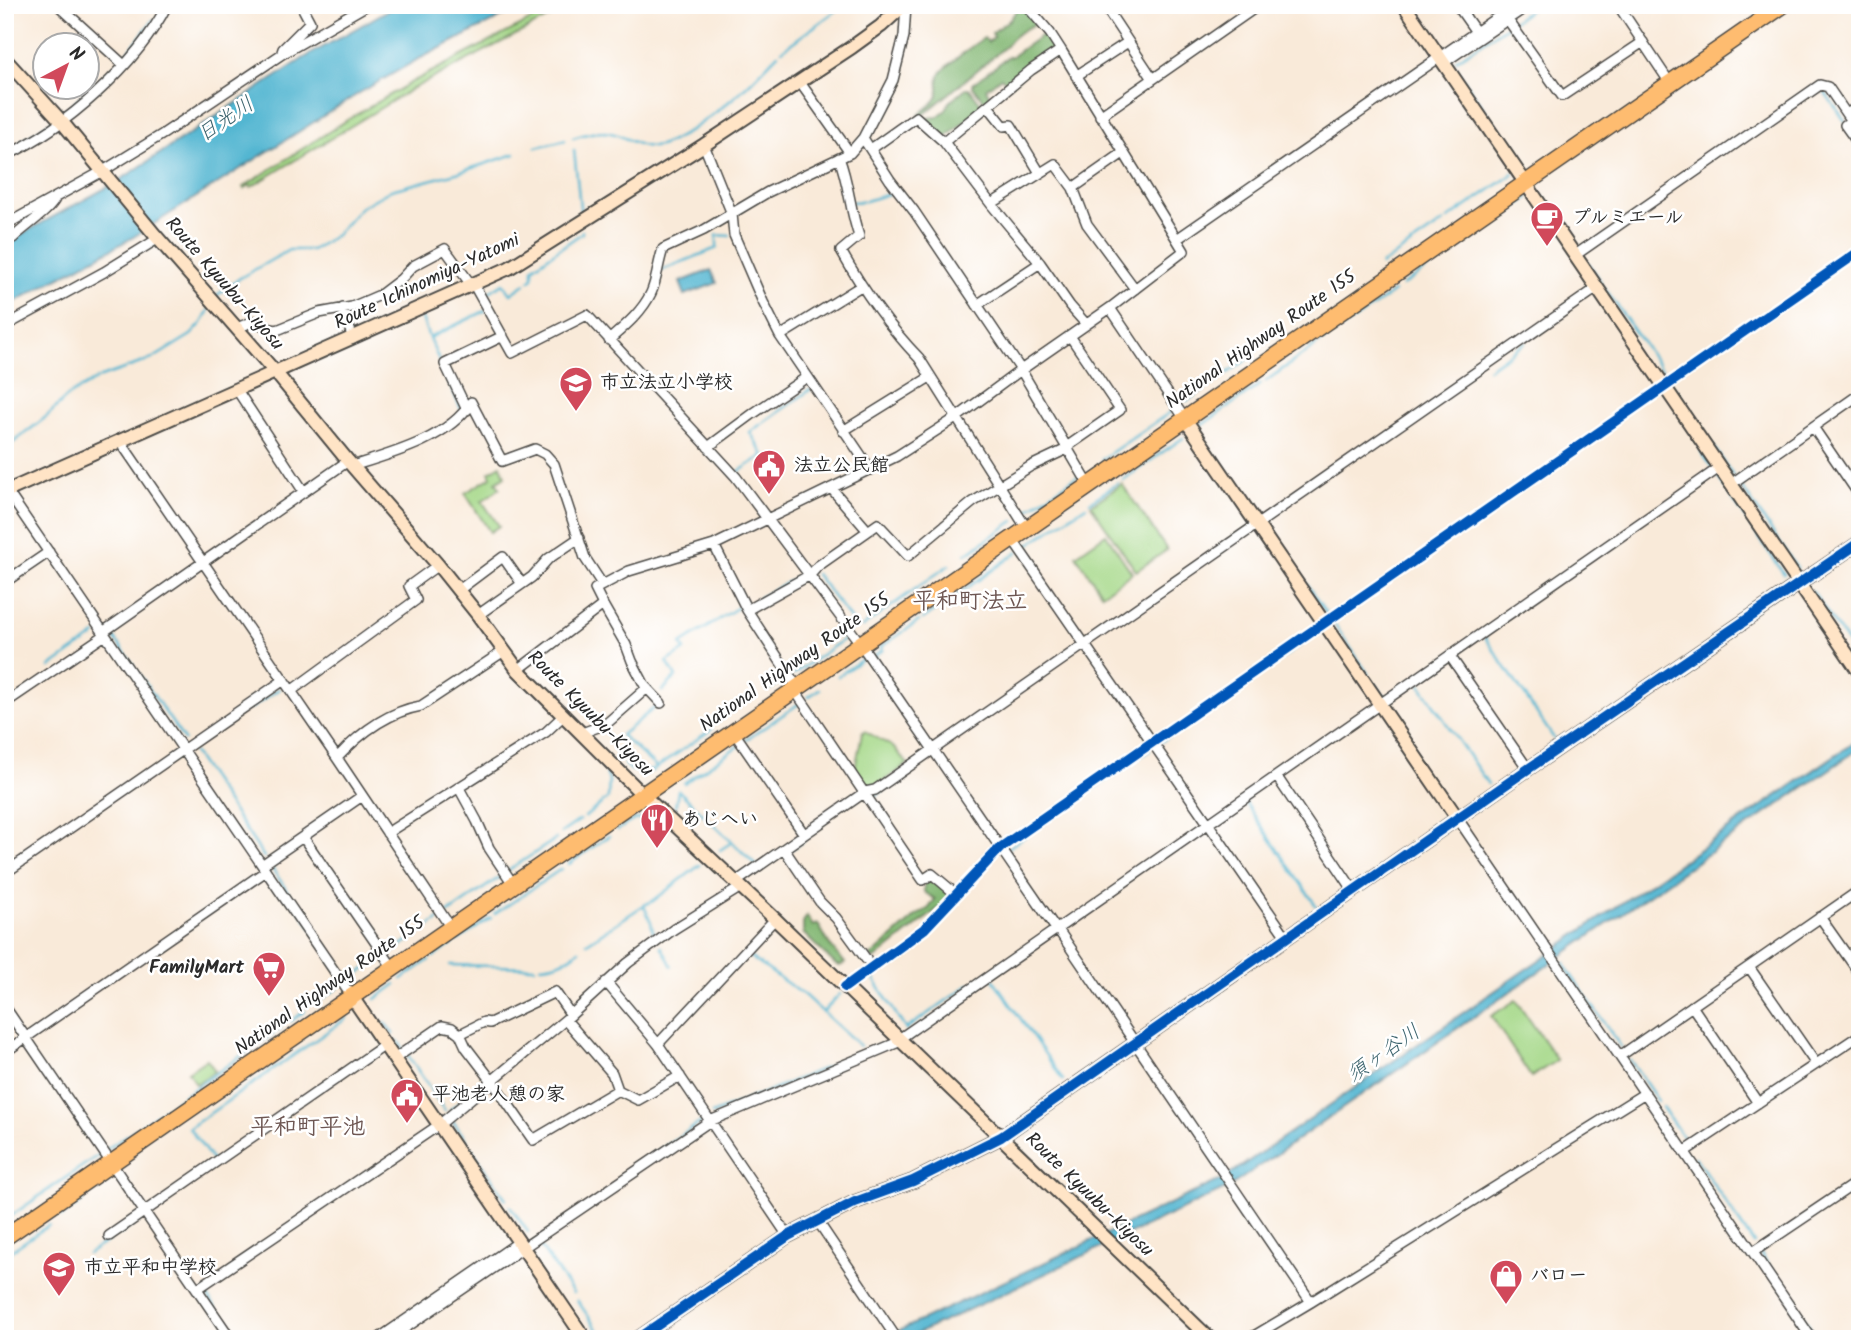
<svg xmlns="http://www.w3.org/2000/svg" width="1865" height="1344" font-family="Kalam,'Klee One',sans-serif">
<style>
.green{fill:#a5d888;stroke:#68825a;stroke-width:2}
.forest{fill:#84b874;stroke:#587250;stroke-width:2}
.water{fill:#53b6d1;stroke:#3f707e;stroke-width:2}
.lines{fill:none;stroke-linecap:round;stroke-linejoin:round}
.stream{stroke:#53b6d1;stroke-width:2.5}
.street-casing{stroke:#4a4845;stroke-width:12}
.secondary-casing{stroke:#4a4845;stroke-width:16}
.highway-casing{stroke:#4a4845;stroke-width:19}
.street{stroke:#fff;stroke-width:9}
.secondary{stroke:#ffe4c6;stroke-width:12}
.highway{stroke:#febc70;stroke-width:16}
.cycleway-casing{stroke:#fff;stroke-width:15}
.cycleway{stroke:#0057b8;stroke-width:10}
.labels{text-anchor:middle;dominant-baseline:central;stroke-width:5;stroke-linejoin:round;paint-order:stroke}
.poi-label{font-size:19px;font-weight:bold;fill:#2b2b2b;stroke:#fff;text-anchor:start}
.street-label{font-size:19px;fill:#2b2b2b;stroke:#fff}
.water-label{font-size:21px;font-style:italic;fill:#3b636d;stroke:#fff}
.quarter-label{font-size:23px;font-weight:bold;fill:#6e5753;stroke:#fff}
</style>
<rect width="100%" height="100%" fill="#fff"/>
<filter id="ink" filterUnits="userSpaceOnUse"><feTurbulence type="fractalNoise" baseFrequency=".0143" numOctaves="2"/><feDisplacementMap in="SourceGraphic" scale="14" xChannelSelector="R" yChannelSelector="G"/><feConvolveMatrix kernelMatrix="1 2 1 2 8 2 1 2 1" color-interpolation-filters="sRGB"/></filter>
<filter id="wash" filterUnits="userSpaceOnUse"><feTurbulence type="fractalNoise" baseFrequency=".00686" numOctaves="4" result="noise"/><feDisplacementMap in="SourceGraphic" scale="28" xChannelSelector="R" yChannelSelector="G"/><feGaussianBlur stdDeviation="1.57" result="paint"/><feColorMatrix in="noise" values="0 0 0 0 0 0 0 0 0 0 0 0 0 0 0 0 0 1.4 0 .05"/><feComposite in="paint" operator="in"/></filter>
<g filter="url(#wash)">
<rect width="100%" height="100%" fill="#f9ead9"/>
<path class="green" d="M560,5h13l-161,84 -161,98 -1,-2 -6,4 -1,-2 104,-67 65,-38z
M501,465l4,11 -9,6 4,6 -18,13 17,25 -9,6 -25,-39 26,-16 -2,-5z
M1122,484l45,66 -31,21 -45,-66z
M1106,534l26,39 -30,21 -26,-39z
M865,731l28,16 15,17 -36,25 -7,-1 -11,-14 8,-41z
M1516,1000l41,60 -26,17 -40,-61z
M207,1059l8,12 -19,13 -8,-12z"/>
<path class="forest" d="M1021,5l15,18c-12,7 -22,11 -30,23l-85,71 -2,-2c6,-6 17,-12 19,-20 1,-7 -2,-15 3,-22 6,-8 33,-29 43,-35l4,4 6,-5 -2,-4 18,-14z
M1045,33l7,10v7l-42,35 -9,-8 -15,12 6,10 -6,4 -13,-16 -1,-3 36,-27 4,-1z
M966,88h3l14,18 -39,33 -19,-18 3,-3 9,-1 9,-7 3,-8z
M932,877l20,16 -13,15 -65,52 -4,-3 46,-41 13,-8 6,-9 -11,-7v-9z
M807,916l6,10 5,-2 13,23 14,16 -5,3 -4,-1 -33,-32v-11z"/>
<path class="water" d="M397,5h128l-108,55 -56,32 -229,146 -127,69v-64l112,-61 187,-124z
M711,270l6,13 -32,12 -5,-13z
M1860,738v10l-632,440 -322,151h-21l7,-5 331,-155z"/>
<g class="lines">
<path class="stream" d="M1412,5l29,42
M1514,21l23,-16
M782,50l62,-45
M123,59l30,-39
M1456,60l51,-34
M1455,67l66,97
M1824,91l21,30
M60,115l58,-51
M573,138c13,-4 25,-8 38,-5 14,3 26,14 41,14 22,0 70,-39 87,-54 14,-12 26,-26 39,-39
M20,143l35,-24
M536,147l29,-7
M574,150l7,66
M1541,195l37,54
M852,202l14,-1 28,-9
M1448,219l65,-45 -1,-1
M1465,242l63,-44
M1588,263l13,19
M1381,265l63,-43
M660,271l57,-23v-13l13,1
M529,281l4,-3v-9l2,-3 47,-33v-2
M1402,286l57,-40
M1604,287l63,91
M485,295l18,-12 8,11 14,-10
M216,296l24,-18 49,-28h23l7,-4 17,-11 25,-28 30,-17 69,-18 55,-18
M421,315l8,23
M1333,334l61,-42
M1488,369l37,-26
M1266,381l62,-44
M1674,388l59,88
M1187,401l64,-44
M461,409l-32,-71 56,-27
M1202,425l59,-41
M5,449l41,-32 23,-22 32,-18 51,-18 39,-24 11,-12 9,-17
M1701,451l12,18
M1102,459l70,-48
M738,472l26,-17 -14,-23 60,-42
M1716,474l68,100
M1123,480l60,-42
M1738,482l59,86
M1090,502l28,-19
M1024,512l55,-37
M1270,520l-2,2v5l60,89
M1022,549l64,-43
M966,554l48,-33
M816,574l39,51
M1812,591l48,70
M759,598l43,-24
M923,619l95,-67
M1335,621l41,-28
M1335,625l33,49
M862,627l87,-62
M111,633l23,33
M1485,637l70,103
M876,659l-2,-3 9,-6 -2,-3 38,-26
M50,667l46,-32
M137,671l47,69
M794,674l50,-35
M1259,674l59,-41
M838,676l25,-17
M1419,683l69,101
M1376,685l7,10 4,1
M770,689l14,-9
M662,691l14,-14 -9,-15 18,-12 -4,-6 59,-38
M808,697l12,-8
M250,709l29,-20
M746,740l54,-37
M1159,743l92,-64
M193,752l71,105
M624,764l7,6 21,1 60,-42
M657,768l-36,-33 37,-30
M684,783l54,-37
M678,790l78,75
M1092,790l58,-40
M872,795h5l27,-20
M1245,802l72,105
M675,808l3,-17
M585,817l23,-19 1,-18 -3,-7
M618,830c12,-9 24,-17 38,-6
M561,833l19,-13
M1008,848l77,-54
M791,849l14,-10
M720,850l12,-8
M269,864l78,115
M569,864l40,-28
M509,870l47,-31
M644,906l7,16 4,17
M447,914l56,-39
M495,914l66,-45
M457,941l34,-23
M587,943l57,-38 9,-4 47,-36
M661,946l11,20
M389,954l52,-36
M747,955l57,40 56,51
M433,957l20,-13
M1565,963l2,6 54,78
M450,965l85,2
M541,966c13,-1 28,-6 38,-16
M871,974l35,56
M402,979l27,-19
M993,979l70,101
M349,980l33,-22
M376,999l20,-15
M317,1002l21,-14
M823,1012l17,-18
M291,1021l14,-10
M385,1023l8,11
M906,1029l64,-45
M398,1041l5,8
M407,1054l38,57
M1630,1060l28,41
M169,1106l112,-78
M1662,1107l25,36
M450,1110l10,-8
M712,1114l169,-69
M452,1120l15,21
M471,1148l35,51
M107,1149l59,-41
M1695,1157l59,87
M645,1160l59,-40
M213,1161l-24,-33 158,-110
M510,1206l18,26
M61,1217l22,-16
M5,1220l95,-66
M120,1234l22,-16
M538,1243l35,50
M1760,1253l53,78
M88,1254l21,-14
M5,1255l44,-30
M205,1292l26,39
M577,1300l27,39
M1816,1335l3,4"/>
</g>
</g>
<g filter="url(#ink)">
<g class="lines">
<defs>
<path id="street" d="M58,5l66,60
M1121,5l-11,9 43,65
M1457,5l19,27
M1618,5l52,78
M1508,20l54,76 81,-54
M282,52l1,-3 27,-27 -9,-17
M1443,63l86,-58
M1076,76l52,-34
M799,81l51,72
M988,106l16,20 7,-1 29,48
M1847,114l13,-9
M1860,115l-15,10 15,21
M1100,116l159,-111
M863,138l27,42 24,31 107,159 68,115
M944,142l87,-72 30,-20
M704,145l28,69 2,21 29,67 17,34 91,134
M871,149l45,-32 28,25 47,62
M5,156c60,-28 132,-91 162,-151
M839,158c10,25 11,53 20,78l-18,15c22,39 47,75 78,107l108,171
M1073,188l50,-35
M5,225l98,-54 60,-37 119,-80 85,-49
M13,238c12,-12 36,-27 42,-39
M1177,239l338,-234
M1574,256l246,-171 8,2 23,34
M1040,263l30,43 16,18
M474,285l38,68 75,-38 149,162 124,166 196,286
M977,305l63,-42 -49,-59 64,-40 18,24 14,36 48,65
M343,308l10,31
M1110,308l75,111
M5,326l99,-54 55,-34
M237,328l17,-7 17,8 6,1 42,-17 33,-6 28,-12 21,-16 12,-13 32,-17 27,37
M780,336l81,-50
M609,340c16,-14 33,-28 42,-47 6,-13 7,-30 12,-44l41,-19 64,-38 82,-39 13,-15 30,-58 11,-44 2,-31
M237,390l67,102
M467,410l-22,-46 58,-28
M1813,427l47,69
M843,431l87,-54
M120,441l217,317 114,170
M1068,446l52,-36 -50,-74
M708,447l46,-34 53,-36
M352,466c39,-12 98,-28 119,-64l31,59 33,-12 10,5 9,10 31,94 17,26
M1731,484l129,-90
M831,488l37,43
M7,491l345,506
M1012,539l275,399
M714,545l33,65 50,77
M5,582l44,-30
M459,590l44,-33 19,27
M603,605l23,40 6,16 13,25 16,17
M747,610l63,-35 8,-9 60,-42 30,32 65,-54 58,-36 38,-18
M478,615l54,-38 16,-18 31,-21
M103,632l245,-171
M1450,656l78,113
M518,670l85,-65 -8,-16 34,-18 85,-26 183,-89 59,-38 65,-48 89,-62 74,-57 -123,-201 -11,-17 -24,-28
M794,689l129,191 9,-6 25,21
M291,691l125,-91 -7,-14 29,-21
M5,703l100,-68
M733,731l71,103
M582,733l24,-9 41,-36
M337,758c22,-24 50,-46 84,-52l83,-55
M1277,777l77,114
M459,788l18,33 12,27 24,36
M1458,819l354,520
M387,833l159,-101 18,-17
M303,837l90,131
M784,849l36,53 16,16 30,41
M262,865l100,-69
M5,873l279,-193
M736,882l129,-90 10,-2 722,-502
M1820,917l40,57
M1057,928l254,374
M1749,967l67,97
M606,982l52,62 130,192
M845,987l79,-58 76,-81 860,-597
M1692,1006l66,97
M5,1007l226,332
M566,1020l46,53 6,17
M460,1034l24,-12 6,1 65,-31 16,23
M899,1039l820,-571
M658,1044l117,-125
M5,1052l261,-181
M1620,1056l240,-166
M394,1059l48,-33 10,2 8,6 6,13 26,34 41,59 85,-50 20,10 42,-24
M1684,1152l176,-117
M817,1220l80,119
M109,1236l276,-191
M1753,1252l107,-72
M197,1289l242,-164 132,-110 57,-52 46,-34 67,-42
M217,1339l9,-8
M378,1339l141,-97
M389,1339l321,-218 191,-80
M1249,1339l62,-37 334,-209"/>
<path id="secondary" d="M1404,5l456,668
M5,59l57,63 93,113 121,138 72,88 90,104 40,50 40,55 124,124 133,125 435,420
M1185,419l273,400
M5,492l504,-224 195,-123 148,-98 29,-21 23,-21
M352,997l233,342
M637,1339l151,-103 67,-34 58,-21 88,-44 527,-368 332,-227"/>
<path id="highway" d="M5,1237l1778,-1232"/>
</defs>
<use href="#street" class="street-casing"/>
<use href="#secondary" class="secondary-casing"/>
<use href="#highway" class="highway-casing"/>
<use href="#street" class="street"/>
<use href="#secondary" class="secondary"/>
<use href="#highway" class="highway"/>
<defs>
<path id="cycleway" d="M845,987l79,-58 76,-81 860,-597
M637,1339l151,-103 67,-34 58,-21 88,-44 527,-368 332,-227"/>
</defs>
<use href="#cycleway" class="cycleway-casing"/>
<use href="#cycleway" class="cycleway"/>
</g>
</g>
<defs>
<symbol id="cafe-pin" viewBox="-11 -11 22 30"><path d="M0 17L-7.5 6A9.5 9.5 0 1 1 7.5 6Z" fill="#d1495b" stroke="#fff"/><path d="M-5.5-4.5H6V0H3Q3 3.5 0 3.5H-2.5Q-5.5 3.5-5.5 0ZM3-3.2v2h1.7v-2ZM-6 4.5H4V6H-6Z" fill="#fff"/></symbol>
<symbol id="school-pin" viewBox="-11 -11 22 30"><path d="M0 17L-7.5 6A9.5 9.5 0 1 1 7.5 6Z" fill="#d1495b" stroke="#fff"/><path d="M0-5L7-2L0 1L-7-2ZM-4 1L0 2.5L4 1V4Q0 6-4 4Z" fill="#fff"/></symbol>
<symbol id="civic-pin" viewBox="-11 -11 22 30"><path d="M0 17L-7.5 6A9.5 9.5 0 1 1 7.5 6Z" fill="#d1495b" stroke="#fff"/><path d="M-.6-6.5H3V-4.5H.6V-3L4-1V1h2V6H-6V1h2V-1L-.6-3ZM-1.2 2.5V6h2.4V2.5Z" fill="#fff"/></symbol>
<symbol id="restaurant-pin" viewBox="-11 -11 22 30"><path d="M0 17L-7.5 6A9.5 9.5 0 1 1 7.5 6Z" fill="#d1495b" stroke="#fff"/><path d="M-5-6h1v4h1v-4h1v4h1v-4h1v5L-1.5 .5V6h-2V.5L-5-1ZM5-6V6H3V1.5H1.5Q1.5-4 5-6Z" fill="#fff"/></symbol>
<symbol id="supermarket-pin" viewBox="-11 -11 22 30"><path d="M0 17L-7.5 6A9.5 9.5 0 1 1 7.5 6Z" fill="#d1495b" stroke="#fff"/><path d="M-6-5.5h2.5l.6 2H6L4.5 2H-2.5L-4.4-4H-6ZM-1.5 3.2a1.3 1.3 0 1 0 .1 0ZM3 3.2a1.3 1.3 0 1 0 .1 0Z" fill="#fff"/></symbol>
<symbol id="shop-pin" viewBox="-11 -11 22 30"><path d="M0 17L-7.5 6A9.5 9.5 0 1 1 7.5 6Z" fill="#d1495b" stroke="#fff"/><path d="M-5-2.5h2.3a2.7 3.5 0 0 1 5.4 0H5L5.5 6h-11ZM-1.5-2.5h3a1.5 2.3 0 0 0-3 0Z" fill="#fff"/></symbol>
</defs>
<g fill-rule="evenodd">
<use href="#cafe-pin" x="1528" y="199" width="38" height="52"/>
<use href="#school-pin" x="557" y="364" width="38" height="52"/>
<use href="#civic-pin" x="750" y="447" width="38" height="52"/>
<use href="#restaurant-pin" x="638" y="801" width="38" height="52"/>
<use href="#supermarket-pin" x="250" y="949" width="38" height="52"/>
<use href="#civic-pin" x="388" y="1076" width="38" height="52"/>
<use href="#school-pin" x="40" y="1249" width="38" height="52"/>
<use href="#shop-pin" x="1487" y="1257" width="38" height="52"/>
</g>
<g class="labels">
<g class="poi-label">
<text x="1572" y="218">プルミエール</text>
<text x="600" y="383">市立法立小学校</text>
<text x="794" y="466">法立公民館</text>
<text x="682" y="820">あじへい</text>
<text x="244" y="968" text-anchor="end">FamilyMart</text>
<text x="432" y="1095">平池老人憩の家</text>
<text x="84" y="1268">市立平和中学校</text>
<text x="1530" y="1276">バロー</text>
</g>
<g class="street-label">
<text transform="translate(427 282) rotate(-25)">Route Ichinomiya-Yatomi</text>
<text transform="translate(224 284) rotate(49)">Route Kyuubu-Kiyosu</text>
<text transform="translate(1261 340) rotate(-35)">National Highway Route 155</text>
<text transform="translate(795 663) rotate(-35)">National Highway Route 155</text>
<text transform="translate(590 714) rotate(45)">Route Kyuubu-Kiyosu</text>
<text transform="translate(330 986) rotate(-35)">National Highway Route 155</text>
<text transform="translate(1089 1195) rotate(44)">Route Kyuubu-Kiyosu</text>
</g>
<g class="water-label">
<text transform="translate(226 120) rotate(-34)">日光川</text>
<text transform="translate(1384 1054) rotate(-35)">須ヶ谷川</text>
</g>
<g class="quarter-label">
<text x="970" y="602">平和町法立</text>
<text x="308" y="1128">平和町平池</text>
</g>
</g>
<rect width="1865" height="1344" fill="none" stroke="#fff" stroke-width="28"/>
<g transform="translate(66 66) rotate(41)"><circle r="33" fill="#ffffff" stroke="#aaaaaa" stroke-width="2"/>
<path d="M0-5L12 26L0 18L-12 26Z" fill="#d1495b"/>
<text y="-10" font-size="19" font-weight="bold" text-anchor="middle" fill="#2b2b2b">N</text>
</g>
</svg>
